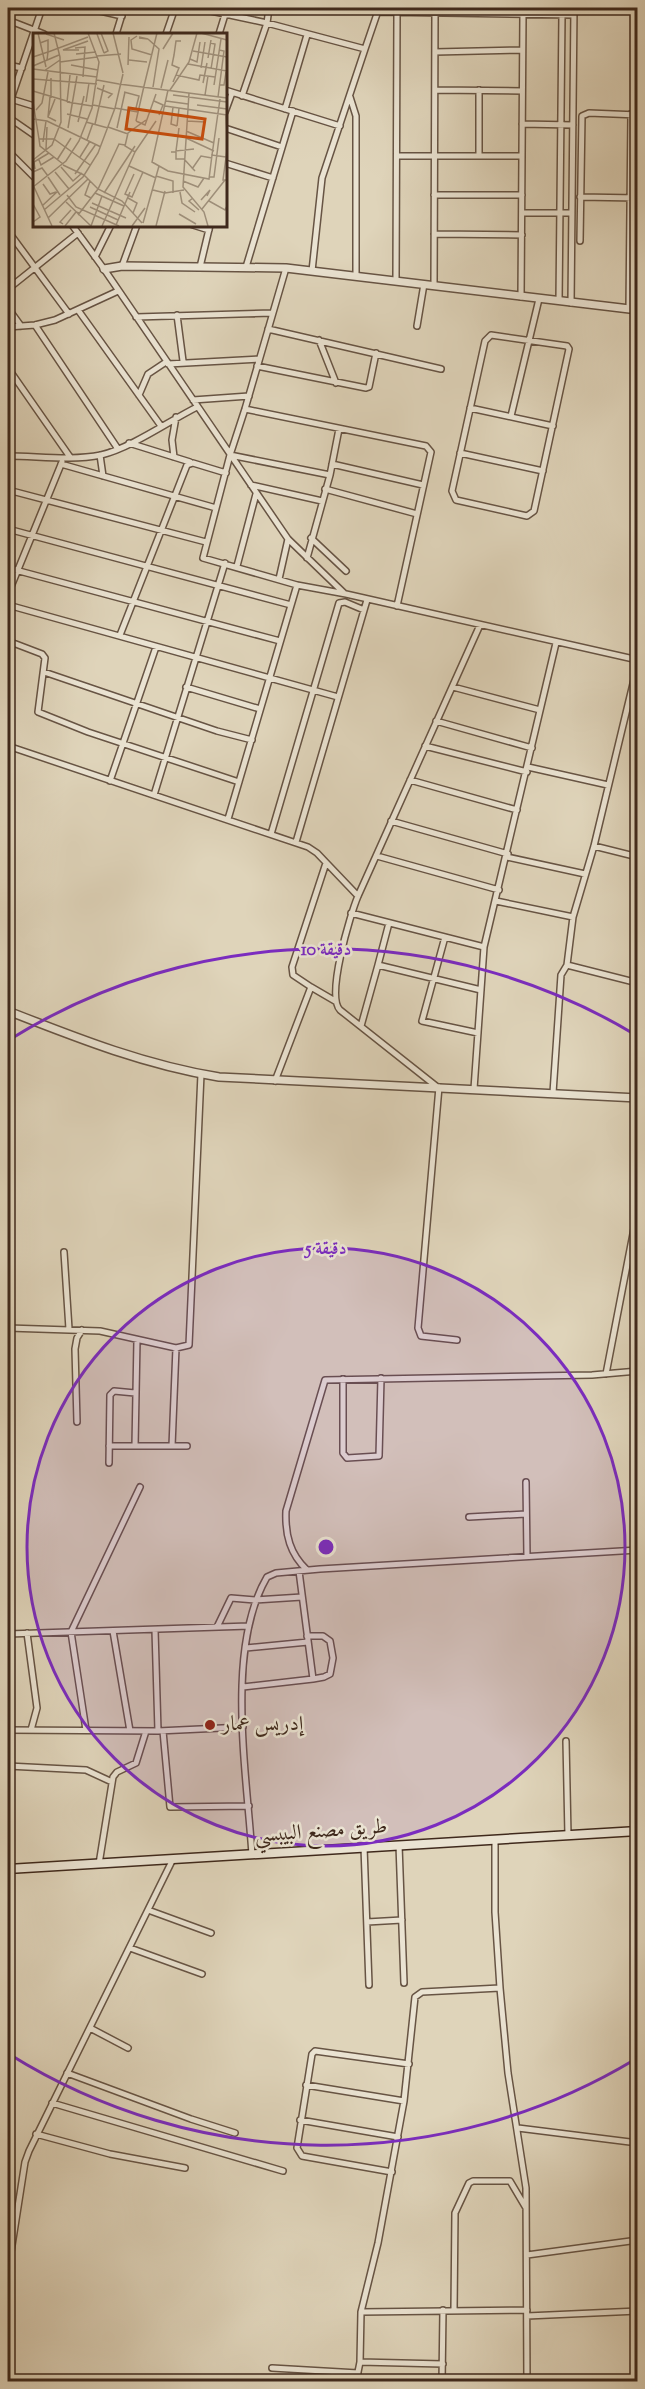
<svg xmlns="http://www.w3.org/2000/svg" width="645" height="2389" font-family="'Sorts Mill Goudy',Amiri,serif">
<style>
.lines{fill:none;stroke-linecap:round;stroke-linejoin:round}
.minor-casing{stroke:#675444;stroke-width:8}
.tertiary-casing{stroke:#675444;stroke-width:10}
.secondary-casing{stroke:#3f291c;stroke-width:11}
.minor{stroke:#eae3d2;stroke-width:5}
.tertiary{stroke:#eae3d2;stroke-width:7}
.secondary{stroke:#eae3d2;stroke-width:8}
.ring{fill:none;stroke:#7b2cbf;stroke-width:3}
.poi-dot{fill:#8f2418;stroke:#eae3d2;stroke-width:2}
.labels{text-anchor:middle;dominant-baseline:central;stroke-width:5;stroke-linejoin:round;paint-order:stroke}
.poi-label{font-size:21px;fill:#3f291c;stroke:#eae3d2;text-anchor:start}
.street-label{font-size:21px;fill:#3f291c;stroke:#eae3d2}
.inset-road{fill:none;stroke:#9f907b;stroke-width:1.5}
.view{fill:#c64f0f;fill-opacity:0.15;stroke:#c64f0f;stroke-width:3}
.inset-edge{fill:none;stroke:#3f291c;stroke-width:3}
.centre{fill:#7b2cbf;stroke:#eae3d2;stroke-width:3}
.ring-label{font-size:18px;text-anchor:middle;font-weight:bold;fill:#7b2cbf;stroke:#eae3d2;stroke-width:5;stroke-linejoin:round;paint-order:stroke}
</style>
<rect width="100%" height="100%" fill="#dfd4ba"/>
<filter id="stains"><feTurbulence type="fractalNoise" baseFrequency=".00333" numOctaves="4"/><feColorMatrix values="0 0 0 0 .2 0 0 0 0 .09 0 0 0 0 .02 0 0 0 .5 -.17"/></filter>
<radialGradient id="worn" r=".72"><stop offset=".6" stop-color="#630" stop-opacity="0"/><stop offset="1" stop-color="#630" stop-opacity=".3"/></radialGradient>
<g class="lines">
<defs>
<path id="minor" d="M87,8l35,8
M197,8l70,15 98,26 -43,129 -10,93
M378,12l196,3
M8,20l36,14
M116,34l8,-26
M166,34l9,-26
M219,34l8,-26
M365,49l14,-41
M435,52l87,-2
M8,65l14,3
M225,90l115,36
M435,90l87,1
M242,96l25,-73 2,-15
M350,97l6,19v160
M11,99l23,7
M8,108l34,-100
M285,109l22,-74
M225,112l7,-19
M8,117l26,18
M522,124l51,1
M225,128l57,19
M8,151l26,26
M397,156h125
M479,156v-66
M225,163l48,15
M434,195h88
M580,197l58,1
M522,213h50
M72,225l32,44 184,270 56,54
M193,225l16,5
M8,231l61,83
M434,234l88,1
M580,241l2,-125 7,-3 49,2
M95,257l16,-32
M122,266l15,-41
M200,267l10,-42
M246,267l47,-156
M286,268l-41,141 -15,46 -27,103 94,27 49,9 292,66
M396,281l1,-268
M434,286l1,-273
M8,289l70,-56
M521,297l2,-283
M559,301l3,-286
M571,303l3,-295
M8,308l13,18
M629,309l2,-195
M78,310l83,116
M177,315l6,46
M136,317l136,-4
M35,325l83,124
M417,326l7,-42
M8,327l27,-2 20,-5 63,-29
M268,329l173,40
M491,335l76,11 2,3 -35,162 -7,5 -71,-16 -4,-9 33,-150z
M319,340l17,43
M168,364l91,-5
M257,366l109,22 3,-1 7,-34
M8,368l62,89
M139,395l9,-21 18,-12
M193,400l56,-4
M470,408l83,18
M245,409l181,37 5,6 -34,154
M511,416l28,-117
M129,443l61,19
M460,453l83,18
M100,455l3,21
M230,455l100,20
M8,456c30,0 63,5 93,-1 30,-7 68,-34 96,-48
M174,457l-2,-17 4,-23
M61,464l155,44
M332,464l91,21
M251,485l71,16
M325,489l92,25
M8,490l198,52
M8,529l283,76
M311,538l35,33
M307,558l23,-83 9,-46
M237,566l19,-72
M8,568l272,73
M279,579l9,-40
M8,594l54,-132
M8,605l330,92
M120,635l67,-170 6,-2 33,10
M8,641l34,13 3,4 -7,54 50,20 151,50
M8,654l4,-12
M44,672l173,59 35,9
M186,687l74,22
M453,687l87,23
M436,721l96,27
M8,746l300,101 9,6 41,43
M425,746l102,26
M528,767l80,18
M410,780l107,30
M110,781l46,-134
M154,795l71,-232
M228,819l69,-234
M391,821l117,33
M271,834l68,-231 6,-1 19,8
M296,842l71,-242
M594,846l44,11
M377,856l122,34
M507,857l78,17
M496,901l77,16
M351,913l133,34
M389,923l-11,42 103,25
M445,937l-23,84 56,12
M567,965l71,18
M311,987l24,14
M361,1026l17,-61
M275,1081l36,-94 -18,-12 -1,-8 34,-104
M436,1086l-96,-76c-14,-14 10,-95 18,-114l122,-271
M439,1087l-21,241 3,8 36,4
M474,1089l10,-142 72,-304
M553,1093l8,-118 6,-10 6,-48 21,-71 44,-183
M64,1252l5,77
M8,1328l92,3 76,17 13,-3 12,-271
M606,1374l32,-166
M343,1379v74l4,5 32,-2 2,-78
M77,1422l-2,-73 2,-11 5,-8
M109,1446h78
M135,1446l2,-106
M172,1446l4,-98
M109,1463l1,-68 4,-4 21,2
M526,1482l1,74
M469,1517l57,-3
M307,1570c-17,-16 -22,-35 -21,-59l39,-131 267,-5 46,-4
M299,1571l14,108
M217,1627l14,-29 24,2 47,-3
M155,1630l3,101
M113,1631l17,100
M27,1633l10,75 -6,22
M8,1634l241,-8
M246,1648l62,-6
M243,1687l70,-8 11,-2 6,-3 3,-16 -3,-17 -7,-5h-16
M8,1730l150,1 85,-4
M86,1730l-15,-98 69,-145
M163,1731l7,76 79,-1
M566,1741l2,94
M8,1766l78,4 26,12
M495,1839v73l5,76 8,85 18,115 1,194
M399,1845l5,138
M364,1847l5,138
M252,1855c-5,-81 -27,-206 15,-278l9,-4 44,-4 318,-19
M99,1864l14,-87 4,-5 19,-9 10,-32
M148,1910l63,23
M367,1922l35,-2
M130,1948l72,26
M90,2028l38,20
M635,2065l3,15
M67,2073l124,46 44,14
M306,2085l98,16
M52,2103l231,68
M300,2120l98,17
M518,2128l120,15
M36,2134l74,20 75,14
M392,2172l-90,-16 -5,-8 15,-94 3,-3 94,13
M527,2255l111,-15
M8,2271l17,-109 4,-11 144,-292
M454,2310l1,-97 14,-30 4,-2h37l16,27
M361,2312l166,-2
M527,2316l111,-5
M360,2362l83,2
M272,2368l86,5
M356,2382l4,-20 1,-50 17,-69 26,-142 11,-104 7,-5 78,-4
M442,2382l1,-72"/>
<path id="tertiary" d="M104,269l18,-3 164,2 352,42
M8,1011c69,27 137,54 211,66l419,21"/>
<path id="secondary" d="M8,1869l630,-38"/>
</defs>
<use href="#minor" class="minor-casing"/>
<use href="#tertiary" class="tertiary-casing"/>
<use href="#secondary" class="secondary-casing"/>
<use href="#minor" class="minor"/>
<use href="#tertiary" class="tertiary"/>
<use href="#secondary" class="secondary"/>
</g>
<circle cx="326" cy="1547" r="299" fill="#7b2cbf" fill-opacity=".12"/>
<g class="ring">
<circle cx="326" cy="1547" r="299"/>
<path d="M634 2060A598 598 0 0 1 9 2054M9 1040A598 598 0 0 1 634 1034"/>
</g>
<circle class="poi-dot" cx="210" cy="1725" r="6"/>
<g class="labels">
<g class="poi-label">
<text x="222" y="1725">إدريس عمار</text>
</g>
<g class="street-label">
<text transform="translate(321 1832) rotate(-4)">طريق مصنع البيبسي</text>
</g>
</g>
<g transform="translate(33 33)">
<rect width="194" height="194" fill="#dfd4ba"/>
<path class="inset-road" d="M5,0l8,34M68,0l7,18 -4,2M80,0l10,40M168,0l26,7M13,1l18,6M64,1l7,19M104,3l-6,4 1,9 20,6M106,5l9,1 -9,-2M115,6l11,10 -6,38M177,10l5,1 -4,25M42,15l10,-1 -2,30M130,16l10,-16M46,17h-16l25,-9M160,18l34,6M43,21l20,-2M64,23l24,-2M0,24l15,-5v-12l-8,3M175,25l3,-18M157,26l7,3 3,-20M14,27l1,-8 40,-15M96,27l18,2M27,29l37,-5M155,31l39,7M38,32l27,5M95,32l1,-28M0,33l26,-11M168,35l4,-26M0,36l64,8M11,38l16,-11M143,42l3,-7 -7,-3 2,-10 2,-14h5M18,45v20M0,46l64,5M64,47l22,4M140,49l3,-7 23,5 1,-5 15,2M170,50l4,-20M86,51l108,14M181,52l7,-46M186,52h5l2,-13M111,53l13,-53M64,55l15,6 -4,4M128,55l7,-28M135,57l-16,72 16,9 41,8 3,-24 14,2M137,57l19,-28 8,-29M0,58l37,11M91,59l15,4 -3,12M156,60l-6,94 21,25 4,14M140,62l54,7M172,62l3,-19M185,64l6,-46 -5,-1M22,66l-7,18 8,4M121,68l9,4 -4,10M133,68l22,3M0,69l6,37M34,69l3,-27M34,69l25,4M53,69l3,-19M60,72l22,4M164,72l30,4M132,73l62,9M140,74l-2,17 6,2M82,75l23,4M3,77l6,-7 6,-31M34,81l20,5M193,82l1,20M15,84l2,-20M0,86l14,2 54,26M113,87l-18,13 -3,13 10,6 21,-31M103,88l9,4 11,-31M103,88l8,-35M154,88l18,1M45,89l6,-26M53,89l22,6M62,91l9,-39M144,93l2,-18M75,94l20,7M35,95l9,-52M84,95l8,-36M146,95l-3,23 18,-2M153,98l28,12M153,105l28,13M6,106h15l36,26M6,106l1,7 23,18M54,107l6,-17M10,109l3,-21M13,116l1,-22M138,119h5v7h8l11,12M179,122l8,-56M47,124l10,-16M0,127l19,-15 9,-23 -1,-65 -6,-24M6,127l2,5 13,-8M24,127l14,-22M30,132l21,10M96,133l27,12M28,134l12,14 9,-8M2,136l-1,-7 15,-9M159,136l9,-13 11,2M0,139l9,-4 6,8M22,139l14,17M42,141l21,-30M101,141l-9,20 7,3 11,-25M51,142l14,14 24,12 20,22M123,143l17,5v12M15,144l12,18M176,144h5l5,-39M193,147h-3l4,-30M57,148l-5,14 6,3M150,148l15,6 6,-9M10,151l7,10 6,-2M0,154l33,-26 13,-20 13,-33 7,-46 -11,-29M1,154l18,39M120,157l12,3 19,-3M147,159l2,11 13,9M62,160l29,13M71,160l31,-47M34,162l9,12 43,19M95,165l9,5 -4,10M160,165l-4,3 10,9M168,167l9,-10 -3,6M176,168l16,9 2,-4M33,169l25,24M59,170l34,15M0,171l7,13 -7,5M9,173l16,-15M57,174l28,13M169,176l23,-29M11,177l39,-33 15,-24 17,-45 8,-34M146,181l17,10M45,182l20,-26 21,-45 6,1M15,185l40,-39M110,190l16,-57M30,191l-3,-2 11,-12M83,192l14,-33M32,193l11,-14 3,1M58,193l11,-30M69,193l33,-74M99,193l13,-18M123,193l9,-35"/>
<path class="view" d="M96,75l76,11 -3,20 -76,-10z"/>
<rect width="194" height="194" class="inset-edge"/>
</g>
<circle cx="326" cy="1547" r="9" class="centre"/>
<g class="ring-label">
<text x="326" y="955">10 دقيقة</text>
<text x="326" y="1254">5 دقيقة</text>
</g>
<rect width="645" height="2389" fill="none" stroke="#dfd4ba" stroke-width="30"/>
<rect x="9" y="9" width="627" height="2371" fill="none" stroke="#3f291c" stroke-width="3"/>
<rect x="15" y="15" width="615" height="2359" fill="none" stroke="#3f291c" stroke-width="1.5"/>
<rect width="100%" height="100%" filter="url(#stains)"/>
<rect width="100%" height="100%" fill="url(#worn)"/>
</svg>
